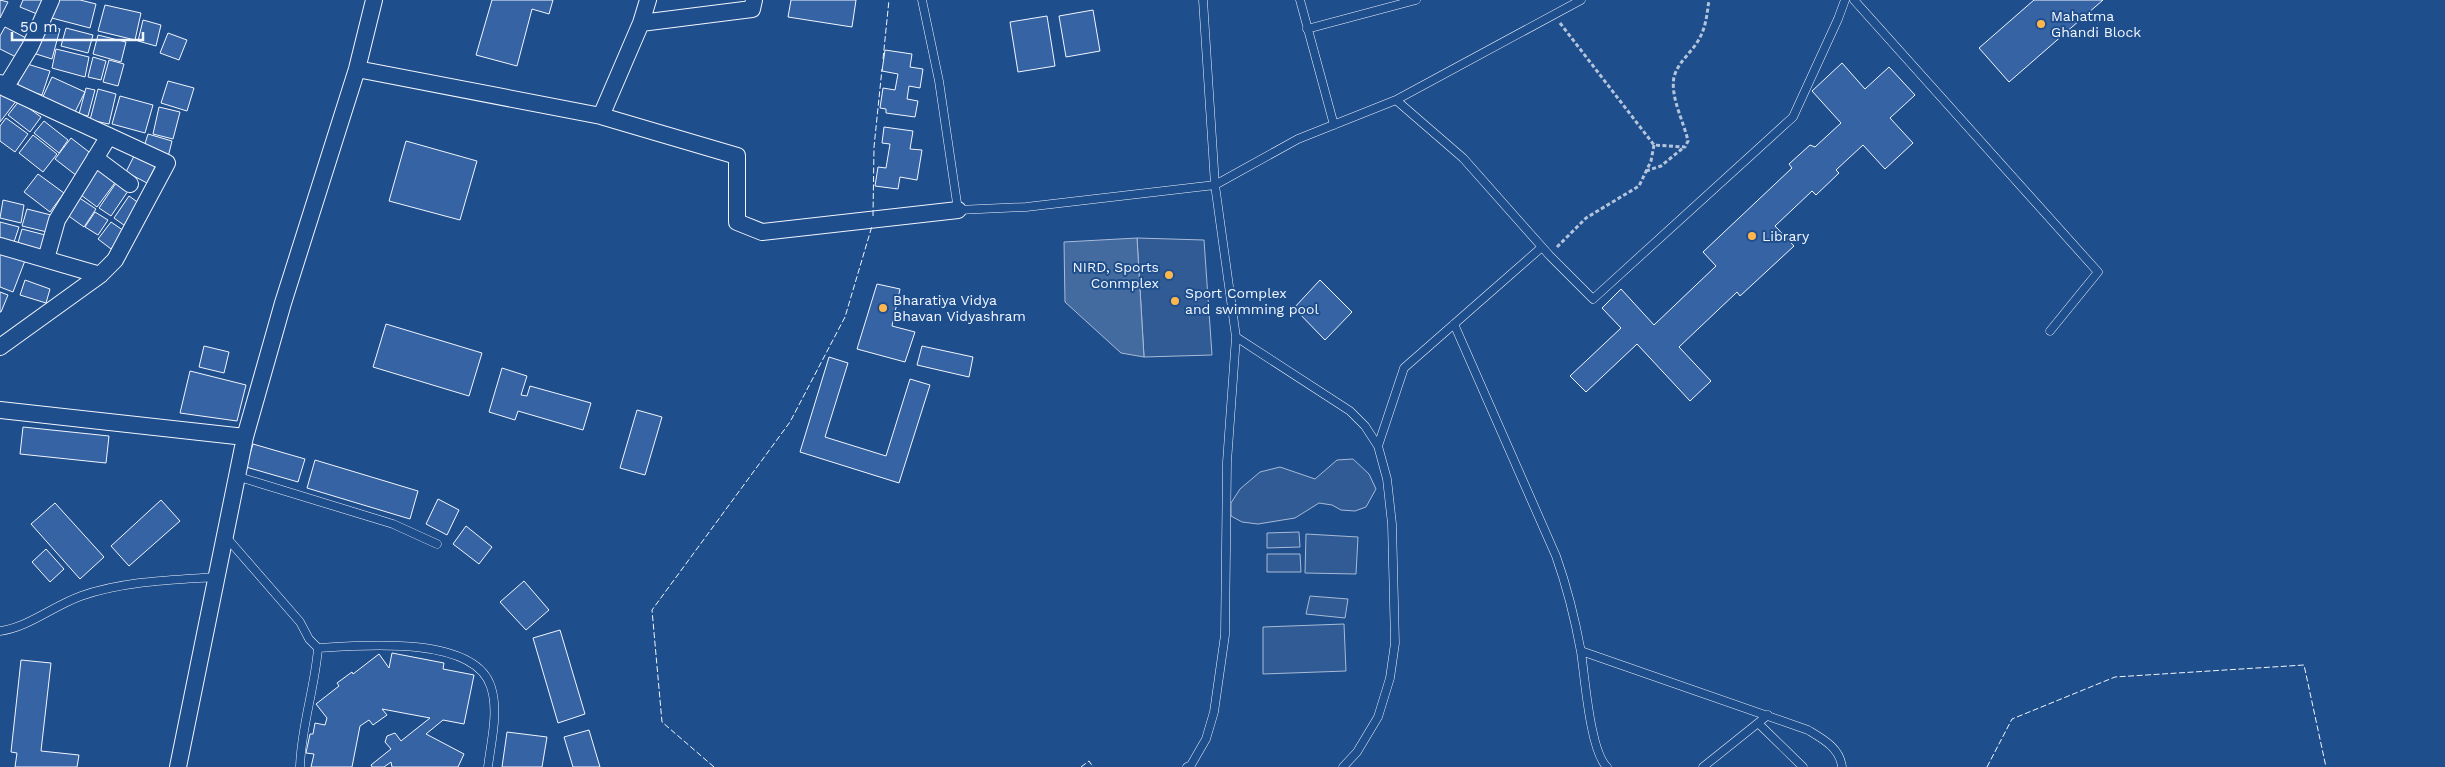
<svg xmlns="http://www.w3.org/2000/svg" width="2445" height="767" font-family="'Work Sans',sans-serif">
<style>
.built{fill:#305b95;stroke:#a8bbd7}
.water{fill:#446ba0;stroke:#a8bbd7}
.building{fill:#3563a3;stroke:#f2f6ff}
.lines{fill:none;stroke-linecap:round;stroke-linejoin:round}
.lane-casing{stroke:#f2f6ff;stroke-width:9}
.street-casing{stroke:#f2f6ff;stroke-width:18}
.path{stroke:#b3c4dc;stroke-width:3;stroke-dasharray:4 2.5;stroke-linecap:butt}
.lane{stroke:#1f4e8c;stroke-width:8}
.street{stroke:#1f4e8c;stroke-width:16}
.fence{stroke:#f2f6ff;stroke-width:1;stroke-dasharray:6 2.5;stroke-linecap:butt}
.poi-dot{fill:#ffb74d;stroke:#1f4e8c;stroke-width:2}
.labels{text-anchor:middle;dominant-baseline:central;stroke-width:4;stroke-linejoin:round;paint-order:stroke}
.poi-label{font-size:14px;fill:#f2f6ff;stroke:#1f4e8c;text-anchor:start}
</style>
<rect width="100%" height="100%" fill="#1f4e8c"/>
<path class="built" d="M1137,238l67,2 8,115 -68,2z
M1353,459l16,15 7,15 -10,18 -11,4 -14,-1 -9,-5 -13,-2 -24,15 -37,6 -16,-2 -11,-6v-13l9,-14 20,-17 20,-5 35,12 22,-19z
M1299,532l1,15 -33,1v-15z
M1306,534l52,3 -2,37 -51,-1z
M1267,554h33l1,18h-34z
M1310,596l38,3 -3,19 -39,-4z
M1344,624l2,47 -83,3v-47z"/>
<path class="water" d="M1137,238l7,119 -23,-4 -56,-51 -1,-60z"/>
<path class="building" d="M0,0l8,2 -8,16z
M23,0h26l-7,16 -22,-9z
M53,0h27l16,4 -6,24 -42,-11z
M492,0h61l-4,14 -17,-5 -15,57 -41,-11z
M791,0h65l-4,27 -64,-10z
M2034,0h69l-94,82 -30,-34z
M105,5l36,8 -6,27 -37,-9z
M1093,10l7,41 -34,6 -7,-41z
M1047,16l8,50 -37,6 -8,-50z
M143,20l18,5 -5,21 -18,-5z
M41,24l19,5 -8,30 -19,-6z
M5,27l25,13 -10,19 -20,-10v-13z
M66,28l27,7 -5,18 -27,-7z
M168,33l19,7 -8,20 -19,-7z
M98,35l28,7 -5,20 -28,-8z
M56,49l33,8 -4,20 -33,-9z
M885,50l27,4 -2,13 13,2 -3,19 -11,-2 -2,13 11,2 -3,16 -29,-4v-4l-6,-1 3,-20 12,2 3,-16 -16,-3z
M93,57l13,4 -5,19 -13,-3z
M109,60l15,4 -6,22 -15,-4z
M24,63l26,8 -8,24 -25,-8z
M1842,63l23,26 24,-22 26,28 -25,23 23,25 -28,26 -22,-24 -27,25 3,3 -23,22 -4,-4 -37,35 19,20 -54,50 -3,-4 -58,55 32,34 -21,20 -53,-57 -51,48 -16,-16 51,-48 -19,-20 19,-19 33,36 62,-59 -13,-14 89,-84 -3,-4 21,-19 5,2 26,-24 -29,-32z
M52,77l33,15 -12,24 -32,-15z
M168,81l26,7 -7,23 -26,-8z
M86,88l9,2 -7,26 -9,-2z
M98,89l18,5 -7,30 -19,-4z
M0,92l17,8 -17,22z
M120,96l33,9 -8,28 -33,-9z
M19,101l22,16 -11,15 -22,-17z
M159,107l21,5 -7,27 -20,-5z
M6,118l22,16 -13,18 -15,-11v-15z
M44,121l24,19 -9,13 -25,-20z
M884,127l29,4 -3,18 12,1 -5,30 -17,-3 -2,12 -23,-3 3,-19 8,1 4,-24 -8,-1z
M148,134l24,7 -4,16 -25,-7z
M33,135l24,19 -14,18 -24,-19z
M71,138l22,17 -16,21 -22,-17z
M406,141l71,20 -17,59 -71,-19z
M137,150l21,11 -11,22 -21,-11z
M96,166l21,14 -20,27 -20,-15z
M38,174l26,19 -14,19 -26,-20z
M116,183l12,8 -17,25 -12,-8z
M129,196l14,10 -15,22 -14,-10z
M78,197l18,12 -12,18 -18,-13z
M3,200l21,5 -3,18 -21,-5z
M27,209l24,6 -4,17 -25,-6z
M95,212l13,8 -10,15 -13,-8z
M0,222l19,5 -6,18 -13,-4z
M111,222l13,9 -13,18 -13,-10z
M22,229l27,7 -5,17 -27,-7z
M0,248l26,10 -13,34 -13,-5z
M25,280l25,9 -4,14 -26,-8z
M1320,280l32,32 -27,28 -31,-32z
M877,284l23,5 -8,37 23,6 -10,30 -48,-13z
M0,292l8,3 -7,17h-1z
M386,324l96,29 -13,43 -96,-29z
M204,346l25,6 -5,21 -25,-6z
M922,346l51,11 -4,20 -52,-12z
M829,357l19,6 -23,74 61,19 24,-77 20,6 -31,98 -99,-31z
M502,368l25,8 -6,19 6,1 3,-10 61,17 -8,27 -65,-19 -3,9 -26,-8z
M190,371l56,14 -9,36 -57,-8z
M637,410l25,7 -17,58 -25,-7z
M23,427l86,9 -3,27 -86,-9z
M253,444l52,15 -7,23 -52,-15z
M315,460l103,31 -8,28 -103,-31z
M438,499l21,11 -12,25 -21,-11z
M161,500l19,21 -51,45 -18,-20z
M55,503l49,54 -24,22 -49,-55z
M466,526l26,21 -13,17 -26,-20z
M46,549l18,20 -14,13 -18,-20z
M524,581l25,29 -23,20 -26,-28z
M560,630l25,84 -27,9 -25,-85z
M392,653l52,10 -1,6 31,6 -10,49 -21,-4 -17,14 38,20 -6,13h-66l-1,-5 -7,5h-12l-1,-2 20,-16 -6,-7 2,-6 8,-3 6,8 29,-23 -48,-9 5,6 -14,10 -4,-5 -9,6 -8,41h-41l3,-13 -8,-1 4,-19h3l2,-11 10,2 2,-7 -11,-14 23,-18 -2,-3 15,-11 1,2 26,-20 10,14z
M21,660l30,3 -10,88 38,4 -2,12h-62l2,-14 -6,-1z
M589,730l11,37h-27l-9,-30z
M507,732l40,5 -5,30h-40z"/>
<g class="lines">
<defs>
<path id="lane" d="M922,0l17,81 19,129 68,-3 189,-22 83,-46 98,-39 185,-100
M1300,0l34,125
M1854,0l244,272 -48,59
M1307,29l109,-29
M1396,100l67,58 87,98 43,43 200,-182 45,-98 7,-19
M1454,324l102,232c11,31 19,63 25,96 4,26 9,99 26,115
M1236,337l114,74 15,15 13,20 9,33 5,45 3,119 -5,35 -12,39 -21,35 -14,15
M1378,446l26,-78 138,-121
M236,476l157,48 44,20
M226,537l74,85 9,17 9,9c-3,40 -17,79 -18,119
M0,631c29,-4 53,-25 81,-35 43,-15 91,-16 136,-19
M318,648c43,-3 157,-13 173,39 8,25 0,54 -3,80
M1581,651l227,79c15,9 32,18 34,37
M1759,724l44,43
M1187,767l4,-2 15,-26 8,-27 11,-77 2,-173 9,-125 -21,-152 -12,-185
M1703,767l65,-52"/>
<path id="street" d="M641,23l111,-14 2,-9
M357,69l244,47 136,40v66l25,10 196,-22
M0,83l5,5 162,75 -52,97 -15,15 -100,72
M5,88l25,-41 21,-47
M601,116l40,-93 7,-23
M95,158l35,26
M0,246l100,29
M46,259l11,-39 52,-84
M0,410l245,27
M178,767l67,-330 38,-134 74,-234 17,-69"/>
</defs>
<use href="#lane" class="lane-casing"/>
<use href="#street" class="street-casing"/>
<path class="path" d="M1560,23l94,122 31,2 3,-6c-4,-19 -18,-44 -14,-64 4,-15 17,-24 24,-36 8,-13 9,-27 11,-41
M1646,171l15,-5 22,-18
M1557,247l29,-29 53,-32 12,-25 3,-16"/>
<use href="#lane" class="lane"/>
<use href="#street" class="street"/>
<path class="fence" d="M883,59l6,-59
M873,216l1,-69 8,-78
M714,767l-52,-45 -10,-112 138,-188 55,-105 27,-91
M1081,767l8,-6 4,6
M1987,767l25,-48 103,-42 189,-12 22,102"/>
</g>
<g class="poi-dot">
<circle cx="2041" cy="24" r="5"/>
<circle cx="1752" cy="236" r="5"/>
<circle cx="1169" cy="275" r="5"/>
<circle cx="1175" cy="301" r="5"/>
<circle cx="883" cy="308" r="5"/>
</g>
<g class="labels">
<g class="poi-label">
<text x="2051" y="16">Mahatma<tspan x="2051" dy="16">Ghandi Block</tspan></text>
<text x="1762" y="236">Library</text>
<text x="1159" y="267" text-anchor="end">NIRD, Sports<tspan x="1159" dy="16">Conmplex</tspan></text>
<text x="1185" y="293">Sport Complex<tspan x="1185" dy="16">and swimming pool</tspan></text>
<text x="893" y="300">Bharatiya Vidya<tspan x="893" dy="16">Bhavan Vidyashram</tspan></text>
</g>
</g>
<path d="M12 32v8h131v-8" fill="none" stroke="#f2f6ff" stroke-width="2.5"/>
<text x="20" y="32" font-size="15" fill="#f2f6ff" stroke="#1f4e8c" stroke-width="4" paint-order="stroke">50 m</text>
</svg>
